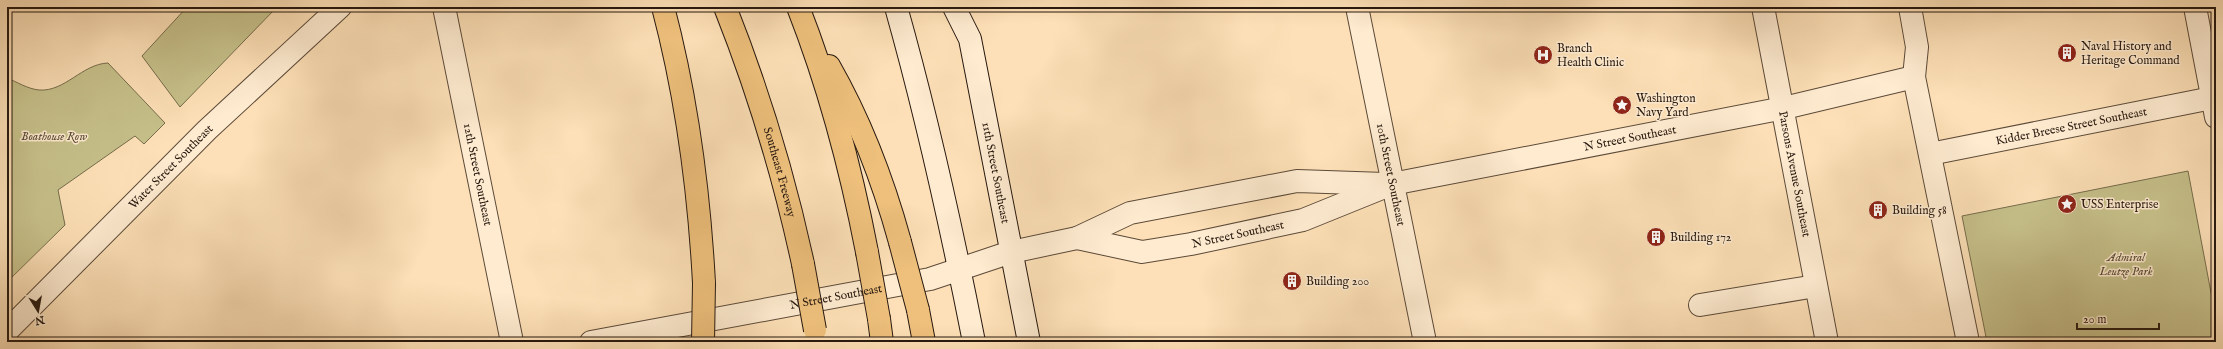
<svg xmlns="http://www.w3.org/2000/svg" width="2223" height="349" font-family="'IM FELL English',serif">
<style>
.green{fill:#c6c08a;stroke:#766c4c}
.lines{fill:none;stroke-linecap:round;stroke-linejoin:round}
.street-casing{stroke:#5c4a39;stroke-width:24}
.secondary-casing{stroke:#27180f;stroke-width:24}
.highway-casing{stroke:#27180f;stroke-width:24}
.street{stroke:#feebd0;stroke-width:22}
.secondary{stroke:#feebd0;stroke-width:22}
.highway{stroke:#eec07c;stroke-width:22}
.highway-bridge-casing{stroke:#27180f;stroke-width:24;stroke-linecap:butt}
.highway-bridge{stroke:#eec07c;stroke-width:22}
.labels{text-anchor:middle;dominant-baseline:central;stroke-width:3;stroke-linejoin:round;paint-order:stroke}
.poi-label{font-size:12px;fill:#27180f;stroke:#feebd0;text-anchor:start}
.street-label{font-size:12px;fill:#27180f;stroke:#feebd0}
.park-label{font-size:12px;font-style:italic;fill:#574a34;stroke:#feebd0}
</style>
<rect width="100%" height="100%" fill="#fde0b7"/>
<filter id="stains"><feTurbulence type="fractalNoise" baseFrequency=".005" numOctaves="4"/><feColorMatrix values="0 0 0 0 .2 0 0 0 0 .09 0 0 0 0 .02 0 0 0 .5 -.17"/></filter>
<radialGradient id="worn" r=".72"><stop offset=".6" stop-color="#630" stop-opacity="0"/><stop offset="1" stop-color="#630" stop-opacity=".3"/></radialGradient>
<path class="green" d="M187,7h90l-97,100 -38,-51z
M108,63l57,60 -21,21 -9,-8 -77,54 7,35 -58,57v-204c10,4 21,11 32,12 26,2 43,-26 69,-27z
M2188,171l28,148v23h-229l-25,-126z"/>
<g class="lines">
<defs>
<g id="street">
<path id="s1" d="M444,7l68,335"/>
<path id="s2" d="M1357,7l68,335"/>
<path id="s3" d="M1763,7l64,335"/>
<path d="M1910,7l7,40 -3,30 54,265"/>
<path d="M2195,7l21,110"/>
<path id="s4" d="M1930,154l282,-56"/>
<path id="s5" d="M1077,238l65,14 49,-8 112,-24 89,-36 392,-76 130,-31"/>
<path d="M1700,305l116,-19"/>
<path id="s6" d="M7,331l200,-201 133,-123"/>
<path id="s7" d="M591,342l339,-63 81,-27 66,-14 53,-25 167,-32 88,3"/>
</g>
<g id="secondary">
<path d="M896,7c31,110 56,223 78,335"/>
<path id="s8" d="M954,7l16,32 59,303"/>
</g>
<g id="highway">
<path d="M663,7c24,91 36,183 41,276"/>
<path id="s9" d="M725,7c33,83 59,169 78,257"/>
<path d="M798,7c31,79 53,162 69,245"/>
<path d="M829,66c32,56 54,114 71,176"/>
<path d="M918,310l6,32"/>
<path d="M879,319l3,23"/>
</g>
</defs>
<use href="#street" class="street-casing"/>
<use href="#secondary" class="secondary-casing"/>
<use href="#highway" class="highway-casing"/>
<use href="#street" class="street"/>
<use href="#secondary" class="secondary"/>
<use href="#highway" class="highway"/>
<defs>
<path id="highway-bridge" d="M900,242l18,68
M867,252l12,67
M803,264l12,66
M703,342l1,-59"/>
</defs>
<use href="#highway-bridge" class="highway-bridge-casing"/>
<use href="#highway-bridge" class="highway-bridge"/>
</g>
<defs>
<symbol id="building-disc" viewBox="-11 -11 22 22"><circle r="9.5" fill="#8f2418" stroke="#feebd0"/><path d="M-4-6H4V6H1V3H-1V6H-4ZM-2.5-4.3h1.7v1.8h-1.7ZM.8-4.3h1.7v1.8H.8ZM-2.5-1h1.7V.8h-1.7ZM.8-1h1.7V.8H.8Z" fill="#fff"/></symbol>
<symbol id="hospital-disc" viewBox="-11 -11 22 22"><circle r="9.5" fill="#8f2418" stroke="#feebd0"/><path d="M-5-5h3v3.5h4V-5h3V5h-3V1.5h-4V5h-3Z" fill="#fff"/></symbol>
<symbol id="sight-disc" viewBox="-11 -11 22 22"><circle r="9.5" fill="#8f2418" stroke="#feebd0"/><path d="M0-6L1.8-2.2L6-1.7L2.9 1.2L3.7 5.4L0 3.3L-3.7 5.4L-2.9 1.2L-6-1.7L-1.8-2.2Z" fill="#fff"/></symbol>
</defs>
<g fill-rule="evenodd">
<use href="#building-disc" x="2056" y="42" width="22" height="22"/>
<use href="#hospital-disc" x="1532" y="44" width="22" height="22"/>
<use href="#sight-disc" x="1611" y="94" width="22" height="22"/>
<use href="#sight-disc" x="2056" y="193" width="22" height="22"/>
<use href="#building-disc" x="1867" y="199" width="22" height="22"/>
<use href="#building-disc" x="1645" y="226" width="22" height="22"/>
<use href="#building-disc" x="1281" y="270" width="22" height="22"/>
</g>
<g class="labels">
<g class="poi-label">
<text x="2081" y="46">Naval History and<tspan x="2081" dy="14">Heritage Command</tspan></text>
<text x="1557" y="48">Branch<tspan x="1557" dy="14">Health Clinic</tspan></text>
<text x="1636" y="98">Washington<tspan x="1636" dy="14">Navy Yard</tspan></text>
<text x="2081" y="204">USS Enterprise</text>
<text x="1892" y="210">Building 58</text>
<text x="1670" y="237">Building 172</text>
<text x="1306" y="281">Building 200</text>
</g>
<g class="street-label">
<text stroke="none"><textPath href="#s4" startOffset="144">Kidder Breese Street Southeast</textPath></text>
<text stroke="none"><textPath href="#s5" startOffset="569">N Street Southeast</textPath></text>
<text stroke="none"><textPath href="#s6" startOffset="232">Water Street Southeast</textPath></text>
<text stroke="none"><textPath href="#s9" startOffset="174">Southeast Freeway</textPath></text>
<text stroke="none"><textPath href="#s8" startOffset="172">11th Street Southeast</textPath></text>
<text stroke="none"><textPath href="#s1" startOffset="171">12th Street Southeast</textPath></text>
<text stroke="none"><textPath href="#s3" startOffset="170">Parsons Avenue Southeast</textPath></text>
<text stroke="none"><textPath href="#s2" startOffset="171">10th Street Southeast</textPath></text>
<text stroke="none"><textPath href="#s5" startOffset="164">N Street Southeast</textPath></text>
<text stroke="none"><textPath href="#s7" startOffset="249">N Street Southeast</textPath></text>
</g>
<g class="park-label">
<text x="54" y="136">Boathouse Row</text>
<text x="2126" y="257">Admiral<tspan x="2126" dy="14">Leutze Park</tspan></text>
</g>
</g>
<rect width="2223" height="349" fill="none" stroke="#fde0b7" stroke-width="24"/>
<rect x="8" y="8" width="2207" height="333" fill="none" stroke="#27180f" stroke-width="2"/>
<rect x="12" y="12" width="2199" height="325" fill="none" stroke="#27180f"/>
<g transform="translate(38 311) rotate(169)" stroke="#feebd0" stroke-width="3" paint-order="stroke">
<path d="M0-3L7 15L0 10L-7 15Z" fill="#27180f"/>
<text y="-6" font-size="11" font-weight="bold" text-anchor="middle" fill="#27180f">N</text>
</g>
<path d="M2077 323v6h82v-6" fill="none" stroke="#27180f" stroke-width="2"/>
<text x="2083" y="323" font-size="12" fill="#27180f" stroke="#feebd0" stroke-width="3" paint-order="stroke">20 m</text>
<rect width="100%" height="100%" filter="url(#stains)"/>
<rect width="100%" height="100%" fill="url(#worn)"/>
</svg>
